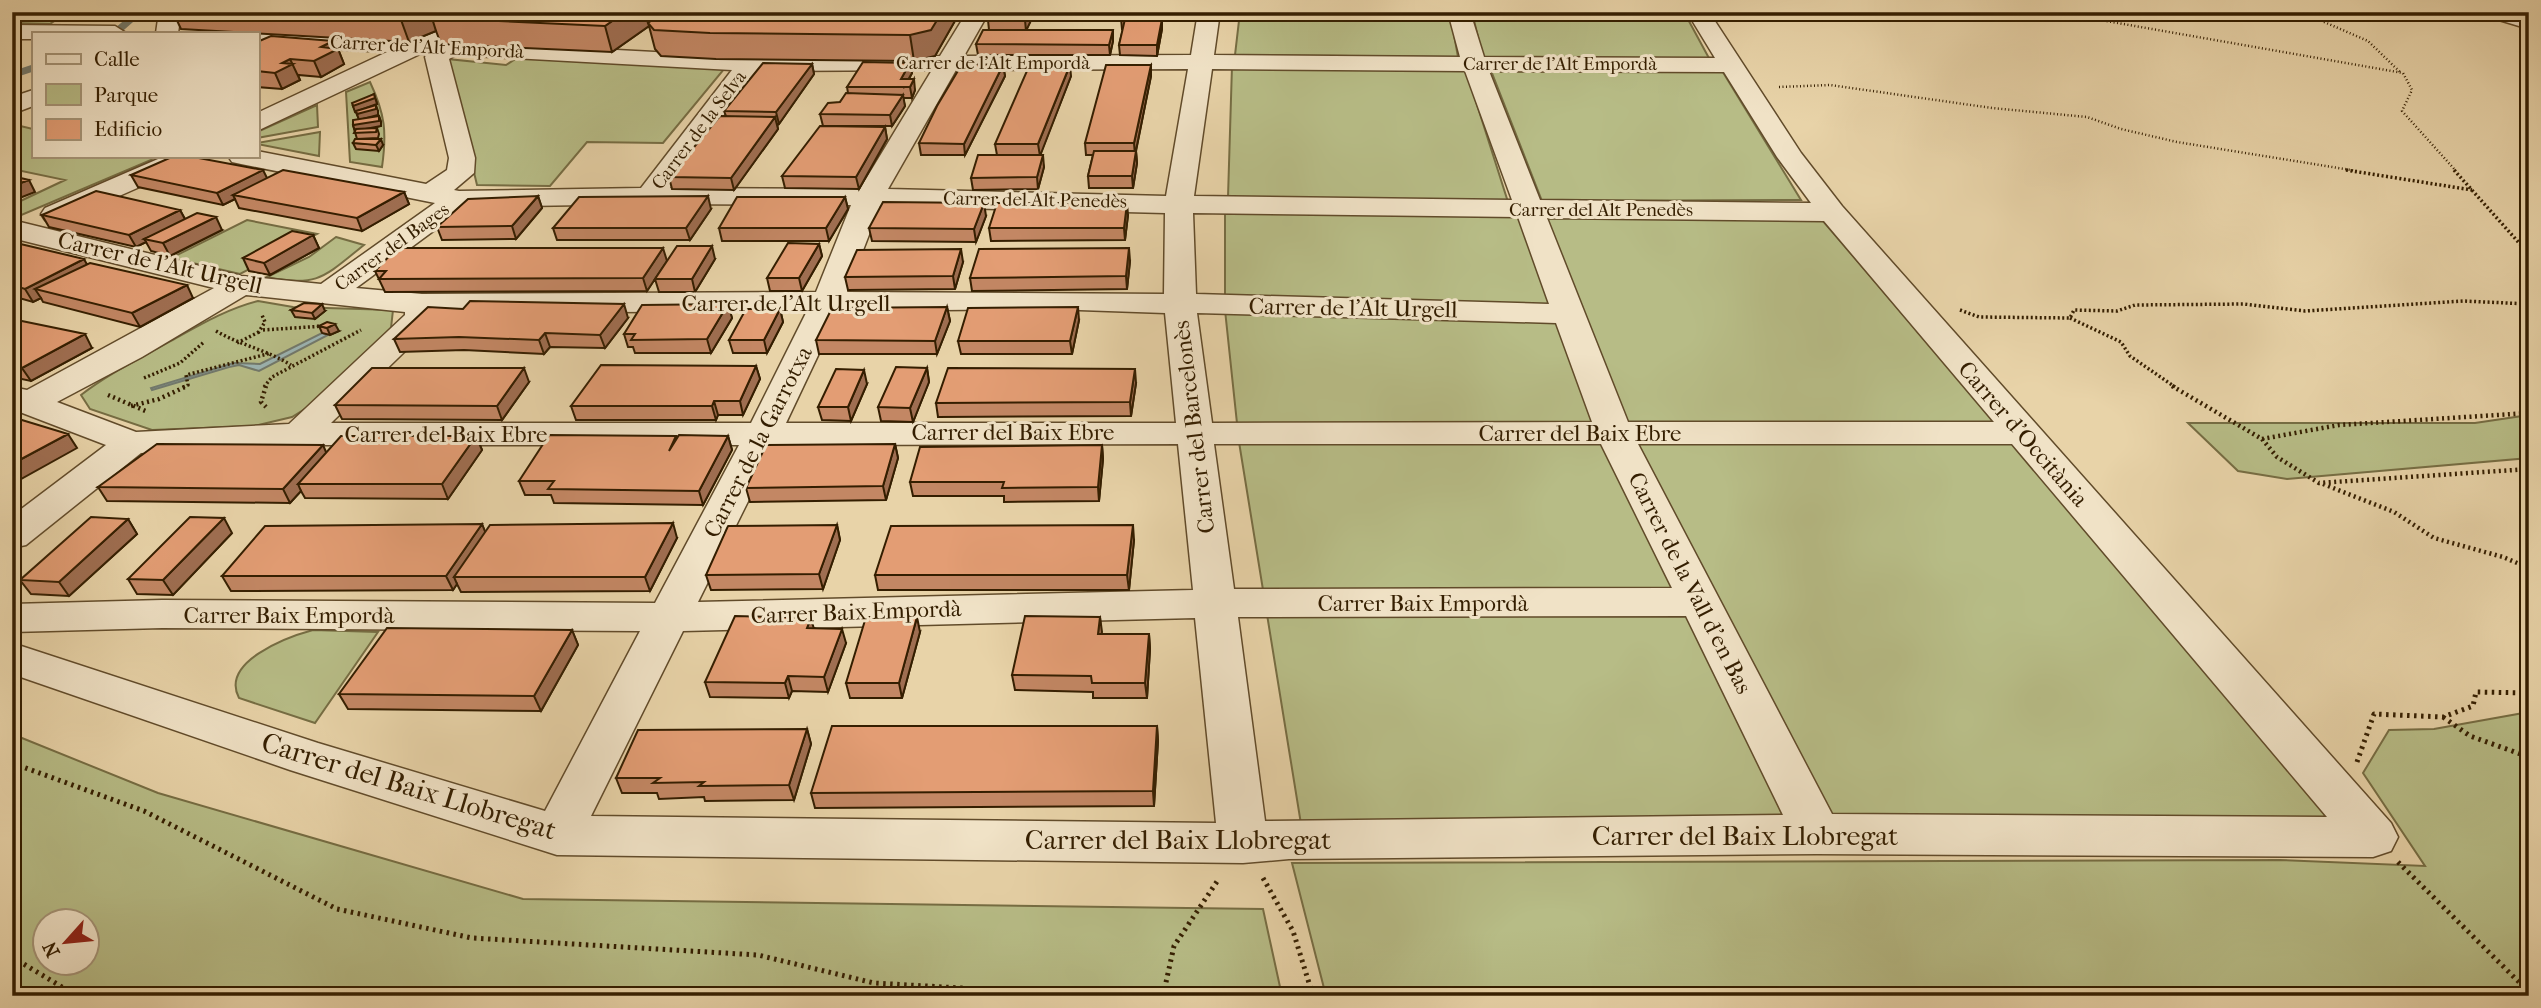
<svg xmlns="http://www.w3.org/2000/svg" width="2541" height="1008" font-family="'IM FELL French Canon',serif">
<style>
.green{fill:#b7bc86;stroke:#766d43;stroke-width:2;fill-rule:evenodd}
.water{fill:#9cb5b4;stroke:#72796c;stroke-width:2}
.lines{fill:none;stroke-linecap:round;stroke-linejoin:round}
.stream{stroke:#72796c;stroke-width:7}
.minor-casing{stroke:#614b2a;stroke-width:3}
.path-far3{stroke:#341e00;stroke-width:2.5;stroke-dasharray:1 2.5;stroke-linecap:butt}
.path-far2{stroke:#341e00;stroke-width:3.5;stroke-dasharray:2 2.5;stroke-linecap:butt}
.path-far1{stroke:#341e00;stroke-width:4.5;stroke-dasharray:2 3.5;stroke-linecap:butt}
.path{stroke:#341e00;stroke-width:5;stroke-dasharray:2.5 4.5;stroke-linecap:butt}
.minor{fill:#f0e2c6;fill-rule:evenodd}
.wall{fill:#c38764;stroke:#341e00;stroke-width:2}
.shaded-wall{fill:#9f6e51;stroke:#341e00;stroke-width:2}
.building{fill:#e39d74;stroke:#341e00;stroke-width:2}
.labels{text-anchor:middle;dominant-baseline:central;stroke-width:6;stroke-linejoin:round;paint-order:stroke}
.far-street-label{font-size:19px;fill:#341e00;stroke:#f0e2c6}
.street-label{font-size:23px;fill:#341e00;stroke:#f0e2c6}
.near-street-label{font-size:28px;fill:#341e00;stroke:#f0e2c6}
</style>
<rect width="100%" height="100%" fill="#e8d3a8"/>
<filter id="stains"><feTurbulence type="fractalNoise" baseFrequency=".00286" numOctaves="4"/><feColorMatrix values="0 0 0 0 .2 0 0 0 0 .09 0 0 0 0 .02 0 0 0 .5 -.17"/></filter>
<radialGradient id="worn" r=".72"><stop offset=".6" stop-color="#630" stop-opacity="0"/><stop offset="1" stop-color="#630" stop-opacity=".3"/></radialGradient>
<path class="green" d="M12,12h55l-17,12 -38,-1z
M1240,12h210l8,45 -223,-2z
M1472,12h212l26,48 -227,-2z
M517,58l208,10 -62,75 -76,-1 -37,44 -73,-1 -30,-126 59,6z
M1232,66l233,1 43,135 -280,-5z
M1490,68l231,1 80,131 -259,1z
M370,82c15,32 17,50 12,85l-32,-5 -4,-70z
M317,105l1,22 -61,11v-6z
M12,124l21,5v27h122l-4,4 -139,59v-14l53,-25 -53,-11z
M320,132l-1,24 -62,-12v-1z
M1225,214h592l518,605 -1034,5 -62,-382 -14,-132z
M247,220l70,14 -77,40 -69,-16z
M336,237l28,8c-39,31 -46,43 -97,32l42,-20z
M258,301l35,6 100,3 -2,18 -67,69 -32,20 -38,9 -102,4 -62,-21 -9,-14c27,-21 58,-36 88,-53 29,-16 57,-33 89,-41z
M2529,415v43l-242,21 -49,-8 -50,-48h287z
M313,630l65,2 -63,91 -76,-25c-19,-36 48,-61 74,-68z
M2529,712v284h-1203l-34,-133 988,-3 145,6 -62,-93 26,-43 45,-1z
M12,734l146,59 365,106 740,10 19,87h-1270zM46,920h42v42h-42z"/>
<path class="water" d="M322,333l6,2 -69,36 -20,-6 -10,2 -77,23 -1,-2 83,-25 26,1z"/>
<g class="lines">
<path class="stream" d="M115,33l24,-21
M12,75l21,-7"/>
<defs>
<path id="minor" d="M159,12h22l-3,21h-22z
M481,12h31l-3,5 -60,24 300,16 191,-1 27,-44h22l-25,44 227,-1 7,-43h22l-6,43 246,2 -12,-45h22l14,45 231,1 -28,-46h22l92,141 41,53 549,617 7,14 -7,14 -18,6 -556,-3 -528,5 -46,4 -686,-8 -267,-85 -278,-96v-31l306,100 227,68 95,-180 -478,-3 -150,4v-28l150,-4 493,3 84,-158h-440l-158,8 -115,92 -14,3v-32l94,-71 -94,-36v-22l15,3 187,-102 -202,-50v-18l229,56 80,8 114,-81 -194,-39 -9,-2 -4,-6h29v-5l169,33 21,-14 2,-12 -24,-101 2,-3h-7l-163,77v-18l130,-61 -130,-7v-12h-8l8,-2 157,8zM456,55l276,15 -91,118 -182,3 -5,-1 20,-17 1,-15 -26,-99zM1188,69l-22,127 -278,-7 68,-119zM1212,69l253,2 47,129 -318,-4zM932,70l-72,119 -190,-1 86,-117zM1489,71l235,1 53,85 34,46 -271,-3zM649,204l202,1 -35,87 -394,2 -66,-6 110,-81zM880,206l285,7 -1,81 -317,-2zM1193,213l325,4 31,87 -353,-10zM1547,218l277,3 170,201h-366zM246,295l159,17v3l-116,109 -153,8 -79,-30 85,-45zM1051,309l114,4 11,110h-390l53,-112zM807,311l-56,112h-420l101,-98 5,-12zM1197,313l359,10 36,99 -380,1zM1178,444l15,146 -495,12 78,-157zM1214,444h387l71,144 -438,1zM1638,444h374l315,373 -495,-3zM1686,616l97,199 -518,6 -27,-204zM1195,618l21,205 -625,-7 92,-185z
M2486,12l43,3v14l-40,-12z
M12,25l103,1 11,7h-93v6h-21z
M33,90v16l-21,8v-17z
M165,156h35l-4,6 -131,58 -10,3 -10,-3 -4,-6 4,-6z"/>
</defs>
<use href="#minor" class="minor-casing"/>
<path class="path-far3" d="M2055,12l348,61 9,17 -10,21 54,60
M2310,12l-2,3 60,26 32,31
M1779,87l51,-2 162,23 95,9 34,12 56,13 180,29"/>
<path class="path-far2" d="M2346,170l126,20
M2454,170l75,84
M1960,310l19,7 91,1 4,-8 43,1 18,-6 109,-1 61,7 158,-10 66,3
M2070,318l51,24 9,14 45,31
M263,330l61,-4
M216,331c24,14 51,19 75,34
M258,333l7,-11 -3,-7
M237,343l22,-11
M144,378l36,-15 24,-21
M183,387l5,-2 -2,-10 85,-22
M264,387l8,-10 89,-47"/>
<path class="path-far1" d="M266,386l-5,16 5,5
M2172,386l90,53 15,18 42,26 210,-14
M108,395l40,17
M131,406l28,-7 28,-13
M2262,439l77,-14 190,-12
M2323,484l71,28 40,26 69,19 26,11"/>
<path class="path" d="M2443,717l27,19 59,21
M2357,762l17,-48 69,3 30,-11 3,-14 53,1
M12,763l132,48 193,98 135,29 286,17 116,28 225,13
M2398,862l131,130
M1263,878l30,53 20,65
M12,957l65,39
M1163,996l11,-50 44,-66"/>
<use href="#minor" class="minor"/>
</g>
<path class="wall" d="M173,12h645l55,1 87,-1 -25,44 -21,5 -198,-2 -55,-3 -6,-7 -6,-23 -37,26 -171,-8 -5,-13 -27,11 -228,-13z
M1035,12l-9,18h87v11l-3,14h-132l-2,-11 13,-14 -1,-10z
M1121,18l40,1 1,10 -5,27 -37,-1 -1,-10 4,-16h-1z
M257,42l81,7 6,15 -23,13 -23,-2 2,5 -18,9 -25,-2z
M910,63l2,10 -3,6 6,11 -3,8h-9l2,8 -13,20h-69l-3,-12 20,-12 8,-9 -1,-6z
M812,64l2,10 -35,50h-2l1,5 -44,61 -62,-1 -3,-12 57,-61 -2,-5z
M1003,65l2,11 -40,79h-44l-2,-12z
M1151,65v11l-15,75 1,12 -4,25h-44l-1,-12 5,-21h-7l-1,-12z
M1071,76l-31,79 4,12 -6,22 -65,1 -2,-12 26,-23 -2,-11z
M376,100l1,4 -11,4 12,3v4l-9,2 10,-1 2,6v4l-10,2h6l2,6 -1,4 -21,1 -4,-14 6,-6 -6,-13z
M885,127l2,12 -28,50 -74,-1 -3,-12z
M353,143l30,2 -4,6 -23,-2z
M131,175l136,3 137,14 5,12 -47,27 -123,-23 -4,-9 -12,6 -85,-18z
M538,196l4,12 -26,31 -74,1 -5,-13z
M845,197l3,12 -19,32h-107l-3,-13z
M711,209l-21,31h-133l-4,-12z
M180,210l5,9 37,11 -52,26 -19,-5 -5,-9 -10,5 -87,-20 -7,-12z
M1128,215l-3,25 -134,1 -2,-13z
M986,216l-10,26 -104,-1 -3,-13z
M313,235l6,13 -49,27 -21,-4 -6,-13z
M12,242l75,22 106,34 -53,29 -97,-25 -2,-4 -8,4 -21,-6z
M819,244l3,12 -20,35h-32l-3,-13z
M715,259l-20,33h-36l-4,-13 10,-16 -18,28 -262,1 -10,-21z
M1130,261l-3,28 -155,2 -2,-13z
M963,262l-8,27 -107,1 -3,-13z
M728,304l4,14 -21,35h-76l-2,-6h-5l-4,-13z
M947,307l3,14 -13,33h-118l-3,-14z
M780,309l3,13 -16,31h-34l-4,-13z
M291,310l34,1 -10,8 -20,-2z
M628,318l-23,30 -55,-1 -6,7 -80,-4 -64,2 -6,-13z
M12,319l80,29 -61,33 -19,-4z
M1079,320l-7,34h-111l-3,-13z
M319,326l20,5 -9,4 -8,-2z
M756,366l4,13 -17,36h-25l-2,5h-140l-5,-14z
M927,368l2,14 -16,40 -32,-1 -3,-14z
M529,382l-27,38 -160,-1 -7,-14z
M1136,383l-5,33 -193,1 -2,-14z
M867,384l-16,37 -29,-1 -4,-13z
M476,436l6,14 -34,49 -143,-1 -4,-7 -11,12 -183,-2 -9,-14 228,-35z
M728,436l4,14 -29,55 -149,-2 -3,-8h-26l-6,-14 158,-43z
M895,444l3,14 -12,42 -136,2 -4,-14z
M1102,445l1,14 -4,42 -95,1v-6h-91l-3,-14z
M128,519l9,15 -68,62 -38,-2 -11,-14z
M482,524l3,8 192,6 -27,53 -189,1 -4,-8 -4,6 -222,1 -9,-15z
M837,525l3,15 -17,49 -112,1 -5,-15z
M232,533l-59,62 -36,-1 -9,-15z
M1134,540l-5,50h-251l-3,-15z
M1100,617l1,17h48l1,15 -3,49h-54v-6l-78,-2 -3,-15z
M814,628l32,15 -18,49 -36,-1 -3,7 -79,-1 -5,-15z
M572,630l6,15 -37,66 -193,-2 -9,-15z
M920,632l-18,66h-52l-4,-15z
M1157,726l1,15 -4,65 -339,2 -4,-15z
M807,729l4,15 -17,56 -89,1 -1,-4 -45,2 -2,-6h-35l-6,-15z"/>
<path class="shaded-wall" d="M411,12h74l-53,6 4,13 -27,11 -9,-25z
M625,12h43l-20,11 1,3 -37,26 -7,-26z
M942,12h18l-25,44 -21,5 -4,-26z
M1029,12h6l-9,19 -1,-11z
M1159,12h4l-5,17v-10z
M1162,19v10l-5,27v-11z
M1113,30v11l-3,14 -1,-10z
M333,41l3,9 2,-1 6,15 -23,13 -7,-16 7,-14z
M290,59l10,21 -18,9 -7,-16 7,-10z
M910,63l2,10 -8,14 -3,-8z
M812,64l2,10 -35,50 -3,-12z
M1003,65l2,11 -40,79 -1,-11z
M1070,65l1,11 -31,80 -2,-12z
M1151,65v11l-16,79 -1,-12z
M914,79l1,11 -3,8 -2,-11z
M374,94l3,10 -22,8 -2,-6z
M903,95l2,11 -13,20 -2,-11z
M376,105l2,6v4l-19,5 -2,-6z
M379,116l2,6v4l-26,5 -2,-6z
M775,117l3,12 -44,61 -3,-12z
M885,127l2,12 -28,50 -3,-12z
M381,139l2,6 -4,6 -3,-6z
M1136,151l1,12 -4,25 -1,-12z
M1043,155l1,12 -6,22 -1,-12z
M263,170l6,12 -36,13 2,4 -12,6 -6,-12z
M29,180l6,12 -23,9v-15z
M404,192l5,12 -47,27 -5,-13z
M538,196l4,12 -26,31 -4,-13z
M708,196l3,13 -21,31 -4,-12z
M845,197l3,12 -19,32 -3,-13z
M984,203l2,13 -10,26 -2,-13z
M1127,203l1,12 -3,25 -1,-12z
M180,210l7,13 -43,16 2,3 -10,5 -7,-12z
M216,217l6,13 -52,26 -7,-13z
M313,235l6,13 -49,27 -6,-12z
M819,244l3,12 -20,35 -3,-13z
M712,246l3,13 -20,33 -3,-13z
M663,248l4,13 -20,30 -4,-13z
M1129,248l1,13 -3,28 -1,-13z
M961,249l2,13 -8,27 -2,-13z
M84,259l7,13 -56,17 6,9 -8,4 -8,-13z
M187,285l6,13 -53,29 -8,-14z
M322,304l3,7 -10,8 -3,-6z
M624,304l4,14 -23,30 -5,-13z
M728,304l4,14 -21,35 -4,-14z
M947,307l3,14 -13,33 -2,-13z
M1078,307l1,13 -7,34 -2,-13z
M780,309l3,13 -16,31 -3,-13z
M335,324l4,7 -9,4 -3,-7z
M545,333l5,14 -6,7 -5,-14z
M85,334l7,14 -61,33 -9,-13z
M756,366l4,13 -17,36 -3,-14z
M524,368l5,14 -27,38 -5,-14z
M927,368l2,14 -16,40 -3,-14z
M1135,369l1,14 -5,33 -1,-14z
M864,370l3,14 -16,37 -3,-14z
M714,401l4,14 -2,5 -4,-14z
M68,434l9,14 -65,36v-20z
M476,436l6,14 -34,49 -6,-15z
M728,436l4,14 -29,55 -4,-14z
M895,444l3,14 -12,42 -3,-14z
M323,445l6,14 -31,25 3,7 -11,12 -7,-14z
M1102,445l1,14 -4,42 -1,-14z
M224,518l8,15 -59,62 -10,-15z
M128,519l9,15 -68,62 -10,-14z
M673,523l4,15 -27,53 -5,-14z
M482,524l6,15 -34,38 3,7 -4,6 -7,-14z
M837,525l3,15 -17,49 -4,-15z
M1133,525l1,15 -5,50 -2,-15z
M917,617l3,15 -18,66 -3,-15z
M1100,617l2,15 -3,17 -1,-15z
M811,618l4,15 -8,-5z
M842,629l4,14 -18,49 -4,-15z
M572,630l6,15 -37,66 -7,-15z
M1149,634l1,15 -3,49 -2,-15z
M788,676l4,15 -3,7 -4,-15z
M1157,726l1,15 -4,65 -1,-15z
M807,729l4,15 -17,56 -5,-15z"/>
<path class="building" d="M320,12h91l-11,5z
M447,12h178l-20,14 -173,-8z
M663,12h155l55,1 1,-1h68l-11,18 -21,5 -200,-2 -56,-3 -6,-7z
M992,12h37l-4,8h-37z
M1123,12h36l-1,7h4l-5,26h-38l6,-26 -4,-1z
M983,30h130l-4,15 -133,-1z
M271,36l62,5 -12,6 17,2 -24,12 -24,-2 -8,4 11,1 -18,9 -18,-2v-29z
M863,62l47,1 -9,16h13l-4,8h-63z
M763,63l49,1 -36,48 -52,-1z
M962,64l41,1 -39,79 -45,-1 18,-37z
M1030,64l40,1 -32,79h-43z
M1106,65h45l-17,78h-49z
M846,93l57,2 -13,20 -70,-1 8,-11 12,-1z
M374,94l1,4 -22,8 -1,-3z
M376,105v4l-19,5 -1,-3z
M379,116v5l-26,4v-5z
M720,116l55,1 -44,61 -62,-1z
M820,126l65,1 -29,50 -74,-1z
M377,128l-1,4 -22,1 2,-4z
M355,139h26l-5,6 -23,-2z
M1094,151h42l-4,25h-44z
M978,155h65l-6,22 -66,1z
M174,156h14l75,14 -46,23 -86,-18z
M283,170l121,22 -47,26 -124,-23z
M12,176l17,4 -17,6z
M96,191l84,19 -51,25 -87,-20z
M538,196l-26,30 -75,1 31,-28z
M708,196l-22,32h-133l26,-31z
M737,197h108l-19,31h-107z
M883,202l101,1 -10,26 -105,-1z
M997,203h130l-3,25h-135z
M197,213l19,4 -53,26 -19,-4z
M292,231l21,4 -49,28 -21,-5z
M12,242l72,17 -59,30 -13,-4z
M788,243l31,1 -20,34h-32z
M677,246h35l-20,33h-37z
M397,248h266l-20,30 -264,1 7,-8h-11z
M1129,248l-3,28 -156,2 9,-29z
M961,249l-8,27 -108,1 12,-27z
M90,263l97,22 -55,28 -97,-24z
M470,301l154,3 -24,31 -55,-2 -6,7 -80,-3 -65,2 34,-32 35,2z
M304,303l18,1 -10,9 -21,-3z
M728,304l-21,35 -76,1 4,-6h-11l18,-29z
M947,307l-12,34 -119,-1 16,-32z
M1078,307l-8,34h-112l10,-33z
M746,309h34l-16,31h-35z
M12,319l73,15 -63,34 -10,-3z
M327,322l8,2 -8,4 -8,-2z
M601,365l155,1 -16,35h-26l-2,5h-141z
M896,367l31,1 -17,40 -32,-1z
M372,368h152l-27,38 -162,-1z
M948,368l187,1 -5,33 -194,1z
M836,369l28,1 -16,37h-30z
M12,417l56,17 -56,30z
M549,435l127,1 -7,15 10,-16 49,1 -29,55 -151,-2 6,-8h-35z
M341,436h135l-34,48h-144z
M157,444l166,1 -40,44 -185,-2z
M895,444l-12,42 -137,2 20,-43z
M1102,445l-4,42 -96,1 2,-6h-94l10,-35z
M91,517l37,2 -69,63 -39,-2z
M190,517l34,1 -61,62 -35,-1z
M673,523l-28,54h-191l36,-52z
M482,524l-36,52h-224l43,-50z
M837,525l-18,49 -113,1 22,-49z
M1133,525l-6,50h-252l16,-49z
M735,616l76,2 -4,10 35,1 -18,48 -36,-1 -3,7 -80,-1z
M1025,616l75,1 -2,17h51l-4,49h-53l-1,-7 -79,-1z
M866,617h51l-18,66h-53z
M387,628l185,2 -38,66 -195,-2z
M832,726h325l-4,65 -342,2z
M807,729l-18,56 -90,1 5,-4 -51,1 7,-5h-44l22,-48z"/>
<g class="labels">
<g class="far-street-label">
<text transform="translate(427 47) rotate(3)">Carrer de l'Alt Empordà</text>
<text x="993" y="63">Carrer de l'Alt Empordà</text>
<text x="1560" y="64">Carrer de l'Alt Empordà</text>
<text transform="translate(699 130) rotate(-53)">Carrer de la Selva</text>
<text transform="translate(1035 200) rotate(1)">Carrer del Alt Penedès</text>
<text x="1601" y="210">Carrer del Alt Penedès</text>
<text transform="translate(392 247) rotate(-36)">Carrer del Bages</text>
</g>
<g class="street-label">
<text transform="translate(160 263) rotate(13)">Carrer de l'Alt Urgell</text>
<text x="786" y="303">Carrer de l'Alt Urgell</text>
<text transform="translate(1353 308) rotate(1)">Carrer de l'Alt Urgell</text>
<text transform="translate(1194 427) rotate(-97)">Carrer del Barcelonès</text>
<text x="1013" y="432">Carrer del Baix Ebre</text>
<text x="1580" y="433">Carrer del Baix Ebre</text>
<text x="446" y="434">Carrer del Baix Ebre</text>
<text transform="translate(2023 434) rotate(49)">Carrer d'Occitània</text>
<text transform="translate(758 442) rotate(-63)">Carrer de la Garrotxa</text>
<text transform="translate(1690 583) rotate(63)">Carrer de la Vall d'en Bas</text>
<text x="1423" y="603">Carrer Baix Empordà</text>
<text transform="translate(856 612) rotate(-2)">Carrer Baix Empordà</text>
<text x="289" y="615">Carrer Baix Empordà</text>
</g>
<g class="near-street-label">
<text transform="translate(409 786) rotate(17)">Carrer del Baix Llobregat</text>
<text x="1745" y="835">Carrer del Baix Llobregat</text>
<text x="1178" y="839">Carrer del Baix Llobregat</text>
</g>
</g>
<rect width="2541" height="1008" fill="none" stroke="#e8d3a8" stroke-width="42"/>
<rect x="14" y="14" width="2513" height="980" fill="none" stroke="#341e00" stroke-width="3.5"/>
<rect x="21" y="21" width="2499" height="966" fill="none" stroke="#341e00" stroke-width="2"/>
<rect x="32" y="32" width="228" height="126" fill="#f0e2c6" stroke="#a59477" stroke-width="2"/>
<rect x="46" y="54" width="35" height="10" fill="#f0e2c6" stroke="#a59477" stroke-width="2"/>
<text x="94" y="66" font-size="21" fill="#341e00">Calle</text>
<rect x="46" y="84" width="35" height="21" fill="#b7bc86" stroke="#a59477" stroke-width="2"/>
<text x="94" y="102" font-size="21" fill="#341e00">Parque</text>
<rect x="46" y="119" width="35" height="21" fill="#e39d74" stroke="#a59477" stroke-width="2"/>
<text x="94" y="136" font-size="21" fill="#341e00">Edificio</text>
<g transform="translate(66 942) rotate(243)"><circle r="33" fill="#f0e2c6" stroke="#a59477" stroke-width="2"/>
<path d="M0-5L12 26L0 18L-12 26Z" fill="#8f2418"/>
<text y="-10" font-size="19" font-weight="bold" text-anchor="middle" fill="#341e00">N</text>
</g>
<rect width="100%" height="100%" filter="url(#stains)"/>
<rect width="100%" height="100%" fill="url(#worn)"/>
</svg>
